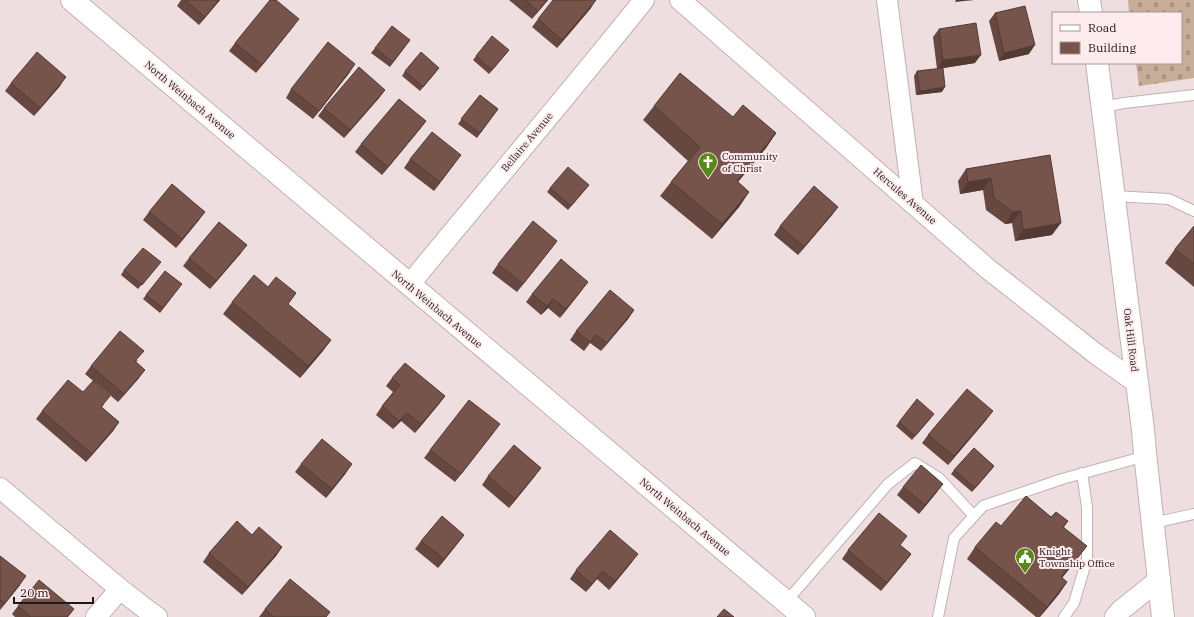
<svg xmlns="http://www.w3.org/2000/svg" width="1194" height="617" font-family="'IBM Plex Serif',serif">
<style>
.cemetery{fill:url(#cemetery-stones)}
.lines{fill:none;stroke-linecap:round;stroke-linejoin:round}
.lane-casing{stroke:#c2b1b3;stroke-width:12}
.street-casing{stroke:#c2b1b3;stroke-width:22}
.secondary-casing{stroke:#c2b1b3;stroke-width:24}
.lane{stroke:#fff;stroke-width:10}
.street{stroke:#fff;stroke-width:20}
.secondary{stroke:#fff;stroke-width:22}
.wall{fill:#664840}
.shaded-wall{fill:#533b34}
.building{fill:#77544b;stroke:#533b34}
.labels{text-anchor:middle;dominant-baseline:central;stroke-width:4;stroke-linejoin:round;paint-order:stroke}
.street-label{font-size:10px;fill:#1f1919;stroke:#fdebed}
.poi-label{font-size:10px;fill:#1f1919;stroke:#fdebed;text-anchor:start}
</style>
<defs>
<pattern id="cemetery-stones" width="16" height="16" patternUnits="userSpaceOnUse"><rect width="16" height="16" fill="#c7ac98"/><path d="M2 7V4a2 2 0 0 1 4 0v3zM10 15v-3a2 2 0 0 1 4 0v3z" fill="#aa9382"/></pattern>
</defs>
<rect width="100%" height="100%" fill="#efdee0"/>
<path class="cemetery" d="M1128,0h66v78l-55,8 -3,-23h45v-50h-52z"/>
<g class="lines">
<defs>
<path id="lane" d="M1102,107l22,-4 70,-8
M1113,196l56,3 25,12
M1153,523l41,-9
M786,602l102,-118 27,-21 24,15 35,38
M938,617l16,-79 29,-32 79,-27 73,-20 10,-6
M1064,617l10,-14 13,-44v-52l-5,-34"/>
<path id="street" d="M680,0l308,269 108,85 41,29
M887,0l26,204
M409,285c78,-95 158,-189 235,-285
M0,488l120,101 27,21 10,7
M96,617l24,-28
M1115,617l6,-7 39,-31"/>
<path id="secondary" d="M72,0l732,617
M1089,0l2,13
M1097,63l46,367 2,23 18,164"/>
</defs>
<use href="#lane" class="lane-casing"/>
<use href="#street" class="street-casing"/>
<use href="#secondary" class="secondary-casing"/>
<use href="#lane" class="lane"/>
<use href="#street" class="street"/>
<use href="#secondary" class="secondary"/>
</g>
<path class="wall" d="M181,0h39l-21,25 -22,-19z
M509,0h39l-16,19z
M591,8l-34,40 -25,-21 6,-8z
M995,13l34,41 -30,7 -10,-40z
M293,27l-37,46 -27,-22 6,-8z
M939,29l36,34 -38,6 -4,-32z
M410,40l-20,27 -19,-14 4,-5z
M509,50l-20,24 -16,-14 3,-4z
M405,71l31,1 -16,19 -18,-15z
M917,71l25,21 -26,3 -2,-19z
M350,72l-37,47 -27,-21 5,-9z
M11,83l49,3 -26,30 -29,-25z
M385,90l-6,8 -35,40 -26,-22 6,-8z
M480,95l18,14 -21,29 -19,-14z
M654,106l79,11 43,16 -10,15 -28,34 11,10 -10,15 -27,32 -52,-43 11,-14 17,-21 -45,-41z
M426,121l-6,8 -38,46 -27,-23 6,-8z
M1050,155l2,80 -37,6 -3,-18 -7,1 -19,-14 -3,-20 -23,4 -2,-13 8,-12z
M410,159l45,4 -21,28 -30,-23z
M589,185l-21,25 -21,-18 3,-4z
M838,207l-6,8 -34,40 -24,-20 6,-9z
M149,212l50,8 -23,28 -33,-28z
M1194,226v61l-29,-24 10,-14z
M557,241l-6,8 -34,43 -25,-19 6,-9z
M241,253l-31,36 -27,-23 6,-8z
M161,262l-23,27 -17,-14 3,-5z
M179,288l-19,25 -17,-14 3,-4z
M582,290l-22,28 -12,-10 -7,7 -15,-13 6,-8z
M232,302l56,2 43,36 -9,12 -22,26 -77,-64z
M634,310l-6,9 -27,32 -11,-8 -6,8 -14,-11 6,-9z
M138,360l-2,2 3,16 -21,24 -33,-28 6,-8z
M392,378l53,18 -6,8 -24,29 -14,-12 -8,8 -17,-14 6,-9 11,-14 -7,-6z
M83,392l21,12 -2,3 17,15 -6,9 -27,31 -50,-43 6,-8z
M931,418l-19,22 -16,-14 3,-4z
M987,419l-39,46 -26,-22 6,-8z
M494,432l-39,50 -31,-24 6,-8z
M301,464l45,9 -20,25 -31,-26z
M994,466l-3,4 -19,22 -21,-18 3,-4z
M488,476h47l-26,32 -27,-23z
M903,487l34,5 -18,22 -22,-19z
M1051,517l17,4 -4,6 14,31 -16,20 5,4 -8,12 -19,23h-4l-69,-58 8,-12z
M252,535l30,12 -6,9 -34,39 -39,-33 6,-9z
M464,535l-6,8 -20,25 -23,-19 6,-8z
M900,545l11,9 -6,8 -24,29 -39,-32 6,-9z
M0,556l20,29 -20,25z
M632,562l-23,28 -12,-11 -11,13 -16,-13 6,-9z
M18,606l56,3 -6,8h-53l-3,-3z
M265,609l62,8h-68z"/>
<path class="shaded-wall" d="M219,0h1l-21,25 6,-8z
M547,0h1l-16,19 6,-8z
M596,0l-5,8 -34,40 5,-8z
M956,0h18l-19,2z
M299,19l-6,8 -37,46 6,-8z
M1035,45l-6,9 -30,7 5,-8z
M509,50l-3,4 -17,20 3,-4z
M981,55l-6,8 -38,6 6,-9z
M355,64l-5,8 -37,47 6,-8z
M66,77l-6,9 -26,30 6,-8z
M945,87l-3,5 -26,3 4,-4z
M385,90l-6,8 -35,40 6,-8z
M426,121l-6,8 -38,46 6,-8z
M776,133l-10,15 -40,48 11,-15z
M461,155l-27,36 6,-9z
M991,178l-8,12 -23,4 8,-12z
M749,192l-10,15 -27,32 10,-15z
M838,207l-6,8 -34,40 6,-8z
M1021,211l-9,12 -7,1 8,-12z
M205,212l-6,8 -23,28 6,-9z
M1061,223l-9,12 -37,6 8,-11z
M557,241l-6,8 -34,43 6,-8z
M247,245l-6,8 -31,36 6,-8z
M588,282l-6,8 -22,28 6,-9z
M553,299l-5,9 -7,7 6,-9z
M634,310l-6,9 -27,32 6,-8z
M331,340l-9,12 -22,26 8,-12z
M145,370l-6,8 -21,24 6,-8z
M445,396l-6,8 -24,29 6,-9z
M993,411l-6,8 -39,46 6,-9z
M407,413l-6,8 -8,8 6,-8z
M119,422l-6,9 -27,31 6,-8z
M500,424l-6,8 -39,50 6,-8z
M352,464l-6,9 -20,25 6,-9z
M994,466l-3,4 -19,22 3,-4z
M541,468l-6,8 -26,32 6,-9z
M943,484l-6,8 -18,22 6,-9z
M464,535l-6,8 -20,25 6,-9z
M1087,546l-9,12 -25,31 8,-12z
M282,547l-6,9 -34,39 6,-8z
M638,554l-6,8 -23,28 6,-9z
M911,554l-6,8 -24,29 6,-8z
M603,571l-6,8 -11,13 6,-8z
M26,576l-6,9 -20,25 5,-7z
M1067,582l-8,12 -19,23 7,-10z"/>
<path class="building" d="M185,0h34l-14,17z
M270,0h6l23,19 -37,46 -27,-22z
M525,0h22l-9,11z
M553,0h43l-34,40 -24,-21z
M1025,6l10,39 -31,8 -9,-40z
M976,23l5,32 -38,5 -4,-31z
M392,26l18,14 -17,22 -18,-14z
M492,36l17,14 -17,20 -16,-14z
M328,42l27,22 -36,47 -28,-22z
M37,52l29,25 -26,31 -29,-25z
M421,52l18,16 -16,19 -18,-16z
M359,67l26,23 -35,40 -26,-22z
M943,68l2,19 -25,4 -3,-20z
M680,73l53,44 10,-12 33,28 -39,48 12,11 -27,32 -51,-42 29,-35 -46,-41z
M480,95l18,14 -18,24 -19,-14z
M399,99l27,22 -38,46 -27,-23z
M432,132l29,23 -21,27 -30,-23z
M1050,155l11,68 -38,7 -2,-19 -8,1 -19,-14 -3,-20 -23,4 -2,-13z
M568,167l21,18 -18,21 -21,-18z
M172,184l33,28 -23,27 -33,-27z
M814,186l24,21 -34,40 -24,-21z
M533,221l24,20 -34,43 -25,-20z
M219,222l28,23 -31,36 -27,-23z
M1194,226v38l-19,-15z
M143,248l18,14 -19,23 -18,-15z
M561,259l27,23 -22,27 -13,-10 -6,7 -15,-12z
M165,271l17,13 -19,24 -17,-13z
M254,275l14,12 8,-10 20,16 -8,11 43,36 -23,26 -76,-64z
M610,290l24,20 -27,33 -11,-8 -6,7 -14,-11z
M120,331l24,20 -9,10 10,9 -21,24 -33,-28z
M405,363l40,33 -24,28 -14,-11 -8,8 -17,-15 18,-21 -8,-7z
M68,380l15,12 10,-11 17,15 -9,11 18,15 -27,32 -50,-43z
M967,389l26,22 -39,45 -26,-21z
M917,399l17,15 -19,22 -16,-14z
M469,400l31,24 -39,50 -31,-24z
M322,439l30,25 -20,25 -31,-25z
M514,445l27,23 -26,31 -27,-23z
M974,448l20,18 -19,22 -21,-18z
M921,465l22,19 -18,21 -22,-18z
M1026,496l25,21 5,-5 12,9 -5,6 24,19 -26,31 6,5 -20,25 -72,-60 21,-25 5,4z
M879,513l28,23 -7,9 11,9 -24,29 -39,-33z
M442,516l22,19 -20,24 -23,-18z
M237,521l15,14 7,-8 23,20 -34,40 -39,-34z
M610,530l28,24 -23,27 -12,-10 -11,13 -16,-14z
M0,556l26,20 -21,27 -5,-3z
M290,579l40,33 -4,5h-52l-9,-8z
M39,580l35,29 -7,8h-38l1,-1 -12,-10z
M724,609l10,8h-17z"/>
<defs>
<symbol id="church-pin" viewBox="-11 -11 22 30"><path d="M0 17L-7.5 6A9.5 9.5 0 1 1 7.5 6Z" fill="#59881b" stroke="#fdebed"/><path d="M-1.2-6h2.4v3.5h3.3v2.4h-3.3V6h-2.4V-.1h-3.3v-2.4h3.3Z" fill="#fff"/></symbol>
<symbol id="civic-pin" viewBox="-11 -11 22 30"><path d="M0 17L-7.5 6A9.5 9.5 0 1 1 7.5 6Z" fill="#59881b" stroke="#fdebed"/><path d="M-.6-6.5H3V-4.5H.6V-3L4-1V1h2V6H-6V1h2V-1L-.6-3ZM-1.2 2.5V6h2.4V2.5Z" fill="#fff"/></symbol>
</defs>
<g fill-rule="evenodd">
<use href="#church-pin" x="697" y="151" width="22" height="30"/>
<use href="#civic-pin" x="1014" y="546" width="22" height="30"/>
</g>
<g class="labels">
<g class="street-label">
<text transform="translate(190 100) rotate(40)">North Weinbach Avenue</text>
<text transform="translate(527 142) rotate(-50)">Bellaire Avenue</text>
<text transform="translate(905 196) rotate(41)">Hercules Avenue</text>
<text transform="translate(437 309) rotate(40)">North Weinbach Avenue</text>
<text transform="translate(1131 340) rotate(83)">Oak Hill Road</text>
<text transform="translate(685 517) rotate(40)">North Weinbach Avenue</text>
</g>
<g class="poi-label">
<text x="722" y="156">Community<tspan x="722" dy="12">of Christ</tspan></text>
<text x="1039" y="551">Knight<tspan x="1039" dy="12">Township Office</tspan></text>
</g>
</g>
<rect x="1052" y="12" width="130" height="52" fill="#fdebed" stroke="#a49798"/>
<rect x="1060" y="25" width="20" height="6" fill="#ffffff" stroke="#a49798"/>
<text x="1088" y="32" font-size="12" fill="#1f1919">Road</text>
<rect x="1060" y="42" width="20" height="12" fill="#77544b" stroke="#a49798"/>
<text x="1088" y="52" font-size="12" fill="#1f1919">Building</text>
<path d="M14 597v6h79v-6" fill="none" stroke="#1f1919" stroke-width="2"/>
<text x="20" y="597" font-size="12" fill="#1f1919" stroke="#fdebed" stroke-width="3" paint-order="stroke">20 m</text>
</svg>
